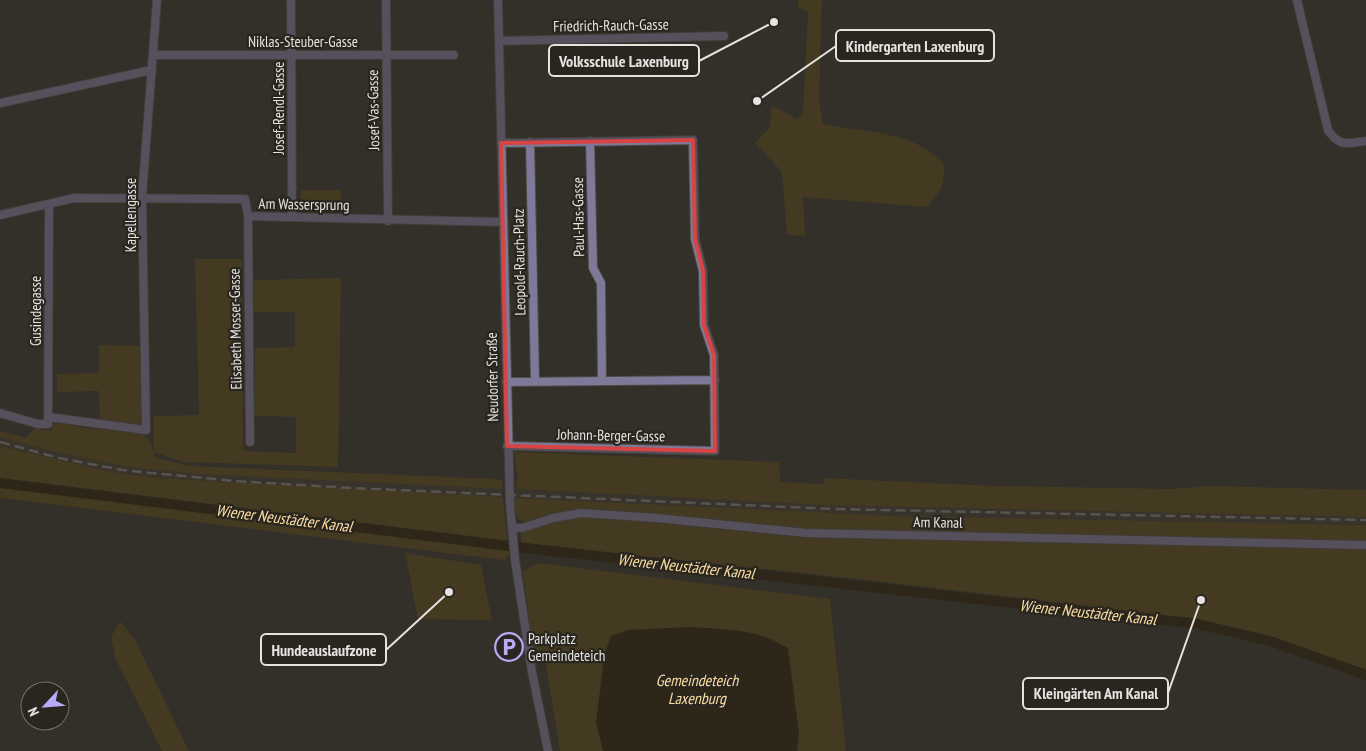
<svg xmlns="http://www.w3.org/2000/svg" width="1366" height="751" font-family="'PT Sans Narrow',sans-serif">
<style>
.built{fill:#3e382d}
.green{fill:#5a4517}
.water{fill:#281c03}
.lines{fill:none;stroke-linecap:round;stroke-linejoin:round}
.canal{stroke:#281c03;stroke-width:10}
.street-casing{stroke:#4f4c46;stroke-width:10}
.street{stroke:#7e7999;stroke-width:8}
.rail{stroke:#84817c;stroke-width:2.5;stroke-dasharray:10 5;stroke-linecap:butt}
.marked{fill:none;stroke:#d84443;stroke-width:4;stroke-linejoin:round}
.labels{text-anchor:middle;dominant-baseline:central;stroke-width:4.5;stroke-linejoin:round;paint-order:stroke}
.street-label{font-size:15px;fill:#e5e3df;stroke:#292620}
.poi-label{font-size:15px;fill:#e5e3df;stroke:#292620;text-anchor:start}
.water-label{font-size:16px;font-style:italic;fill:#fddea3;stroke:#292620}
.leader{fill:none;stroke:#e5e3df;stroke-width:2}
.callout-dot{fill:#e5e3df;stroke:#292620;stroke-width:2}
.callout{fill:#292620;stroke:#e5e3df;stroke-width:2}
.callout-label{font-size:16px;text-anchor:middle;font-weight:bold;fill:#e5e3df}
</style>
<rect width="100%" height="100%" fill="#332f29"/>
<path class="built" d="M0,437l47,13 80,17 73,7 303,15v8l-347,-19 -51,-7 -67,-14 -38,-11z
M516,489l310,16 540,12v8l-472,-9 -126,-5 -253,-13z"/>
<path class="green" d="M798,0h24l-3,99 4,25c43,9 93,6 122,42l-3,22 -15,19 -124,-10 2,39 -18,-1 -5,-63 -27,-29 15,-16 1,-19 5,-1 20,12 7,-6 5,-101 -10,-4z
M301,190h40v18l-37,1 -4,-7z
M195,259h47l1,192 53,2v-36l-41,-1v-68l40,-1v-35h-41l-1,-32 88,-2 -3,189 -154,-5 -30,-10v-36l45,-1z
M99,345l40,1 3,74 -5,7 -37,-6 -1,-30 -42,1v-18l42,-1z
M58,422l27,6 58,6 7,7 6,17 34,8 307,13 5,1 1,9 -303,-15 -73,-7 -80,-17 -47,-13v-6l26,7 8,-10 17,3 1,-7z
M0,446l105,25 51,7 347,19 6,58 -5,5 -504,-62z
M514,452l265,10 1,20 44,2 -1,-6 172,8 176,3 39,-3 156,4v27l-540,-12 -310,-16 1,-14z
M515,498l379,18 472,9v145l-96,-33 -73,-18 -321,-38 -354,-38 -2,-11 8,-9 -9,-3 -4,-9z
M405,553l76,12 11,55 -74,-1z
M537,563l293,36 16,152h-286l-15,-91 -10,1 -1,-4 -11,-85z
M120,621l15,19 54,111h-27l-46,-91 -5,-23z"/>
<path class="water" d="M691,627c39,3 63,1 97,21l11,86 -2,17h-194l-7,-28 8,-67 7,-20 17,-6z"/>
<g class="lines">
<path class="canal" d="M0,483l525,65 673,76 72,17 96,34"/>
<defs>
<path id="street" d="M291,0l1,216
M386,0l2,221
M498,0l12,505 5,55 17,112 16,79
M1297,0l31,130c12,18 19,13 38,11
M499,41l225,-5
M153,55h301
M0,103l152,-33
M590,141l3,127 8,15 1,98
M530,142l5,239
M501,143l192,-3 2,99 8,32 1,54 10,30 1,96 -208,-5
M0,215l74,-17 171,1 3,17 255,6
M248,216l2,226
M506,382l209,-2
M0,413l38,11h10v-7l98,13 -4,-233 15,-197
M48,417l1,-211
M513,528h9l31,-10 28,-5 76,5 149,15 560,12"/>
</defs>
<use href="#street" class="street-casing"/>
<use href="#street" class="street"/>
<path class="rail" d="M0,442l59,16 63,12 112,11 117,7 483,21 532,11"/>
</g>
<path d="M0 0H1366V751H0ZM693,140l2,99 8,32 1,54 10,30 1,96 -208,-5 -6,-303z" fill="#332f29" fill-opacity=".55" fill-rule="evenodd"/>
<path class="marked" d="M693,140l2,99 8,32 1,54 10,30 1,96 -208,-5 -6,-303z"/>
<defs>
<symbol id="parking-ring" viewBox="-11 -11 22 22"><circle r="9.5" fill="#292620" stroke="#b8abf7" stroke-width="1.5"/><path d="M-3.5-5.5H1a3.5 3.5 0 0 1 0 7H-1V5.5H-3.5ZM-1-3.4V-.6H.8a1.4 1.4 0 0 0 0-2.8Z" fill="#b8abf7"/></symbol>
</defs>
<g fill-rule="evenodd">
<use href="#parking-ring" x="493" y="631" width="32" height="32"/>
</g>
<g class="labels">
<g class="street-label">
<text transform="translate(611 25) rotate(-1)">Friedrich-Rauch-Gasse</text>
<text x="303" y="41">Niklas-Steuber-Gasse</text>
<text transform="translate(278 108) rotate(-90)">Josef-Rendl-Gasse</text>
<text transform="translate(373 110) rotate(-91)">Josef-Vas-Gasse</text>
<text transform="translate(304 204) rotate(1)">Am Wassersprung</text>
<text transform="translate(130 215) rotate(-90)">Kapellengasse</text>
<text transform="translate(578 217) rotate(-91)">Paul-Has-Gasse</text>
<text transform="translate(519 262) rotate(-91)">Leopold-Rauch-Platz</text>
<text transform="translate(35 311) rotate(-90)">Gusindegasse</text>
<text transform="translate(235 329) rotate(-91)">Elisabeth Mosser-Gasse</text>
<text transform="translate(492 377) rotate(-91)">Neudorfer Straße</text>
<text transform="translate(611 435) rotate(1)">Johann-Berger-Gasse</text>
<text transform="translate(938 522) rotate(1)">Am Kanal</text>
</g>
<g class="poi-label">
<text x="528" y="638">Parkplatz<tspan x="528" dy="17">Gemeindeteich</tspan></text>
</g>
<g class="water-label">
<text transform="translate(284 518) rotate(7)">Wiener Neustädter Kanal</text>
<text transform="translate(686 566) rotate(6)">Wiener Neustädter Kanal</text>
<text transform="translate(1088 612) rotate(6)">Wiener Neustädter Kanal</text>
<text x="697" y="680">Gemeindeteich<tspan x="697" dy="18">Laxenburg</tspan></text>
</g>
</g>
<path class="leader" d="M757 101L836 46M774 22L699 61M449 592L386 650M1201 600L1168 693"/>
<g class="callout-dot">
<circle cx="757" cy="101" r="5"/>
<circle cx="774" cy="22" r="5"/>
<circle cx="449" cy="592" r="5"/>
<circle cx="1201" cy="600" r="5"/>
</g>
<g class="callout">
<rect x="836" y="30" width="158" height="31" rx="5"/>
<rect x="549" y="45" width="150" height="31" rx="5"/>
<rect x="261" y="634" width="125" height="31" rx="5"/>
<rect x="1023" y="678" width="145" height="31" rx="5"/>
</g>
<g class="callout-label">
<text x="915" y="52">Kindergarten Laxenburg</text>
<text x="624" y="67">Volksschule Laxenburg</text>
<text x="324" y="656">Hundeauslaufzone</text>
<text x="1096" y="699">Kleingärten Am Kanal</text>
</g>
<g transform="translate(45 706) rotate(244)"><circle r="24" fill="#292620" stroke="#74726c"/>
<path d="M0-4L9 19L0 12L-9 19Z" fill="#b8abf7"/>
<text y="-8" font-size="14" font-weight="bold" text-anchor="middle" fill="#e5e3df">N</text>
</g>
</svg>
